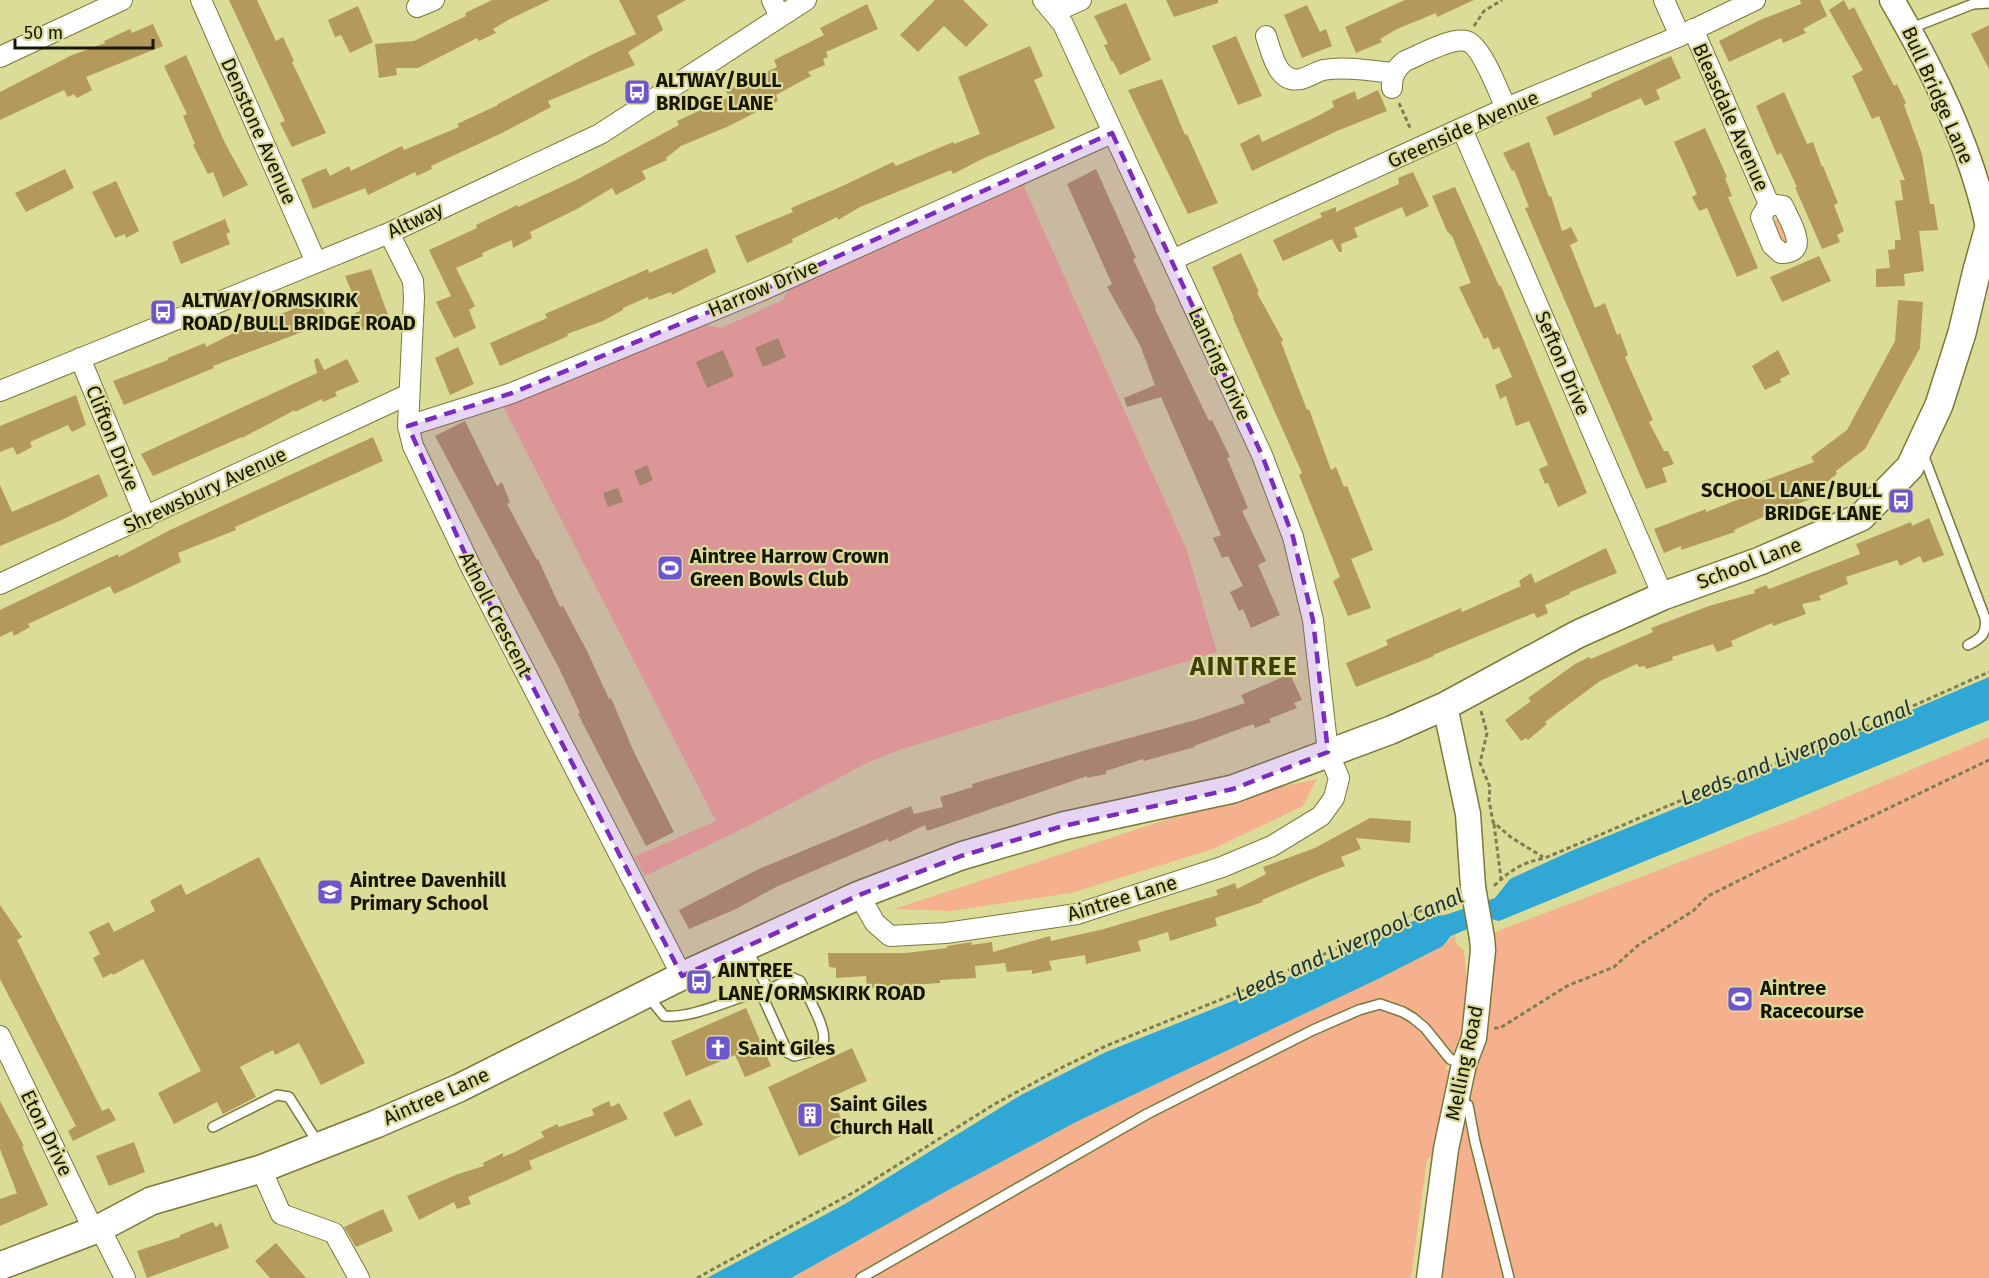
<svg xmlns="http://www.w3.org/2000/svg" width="1989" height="1278" font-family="'Fira Sans',sans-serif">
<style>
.green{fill:#f5b18e}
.water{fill:#30a7d4}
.building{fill:#b3995c}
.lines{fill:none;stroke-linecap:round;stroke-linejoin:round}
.service-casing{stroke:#7a7939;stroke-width:12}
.minor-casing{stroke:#7a7939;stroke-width:22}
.tertiary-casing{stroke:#7a7939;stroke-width:27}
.secondary-casing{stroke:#7a7939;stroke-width:30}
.path{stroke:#7f7e51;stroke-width:3;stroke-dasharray:4.5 3;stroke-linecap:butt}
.service{stroke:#fff;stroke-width:9}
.minor{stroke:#fff;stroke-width:20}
.tertiary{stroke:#fff;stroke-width:24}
.secondary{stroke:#fff;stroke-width:27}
.tertiary-bridge-casing{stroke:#7a7939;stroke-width:27;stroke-linecap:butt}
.tertiary-bridge{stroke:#fff;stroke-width:24}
.marked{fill:#7b2cbf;fill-opacity:0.2;stroke:#7b2cbf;stroke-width:4.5;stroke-dasharray:12 8;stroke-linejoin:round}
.labels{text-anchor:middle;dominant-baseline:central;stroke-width:4.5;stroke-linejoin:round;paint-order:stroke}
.poi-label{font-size:20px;font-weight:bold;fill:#171600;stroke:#dcdc99;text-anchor:start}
.street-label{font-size:20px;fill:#171600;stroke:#dcdc99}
.water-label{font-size:21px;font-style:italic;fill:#18313c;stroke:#dcdc99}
.district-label{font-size:26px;font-weight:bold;letter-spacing:1.5px;fill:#403f0c;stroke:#dcdc99}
</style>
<rect width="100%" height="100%" fill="#dcdc99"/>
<path class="green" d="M1021,180l165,368 31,104 -318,98 -32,13 -119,63 -103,50 -11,-19 82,-36 -214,-417 196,-81 23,5 62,-28 11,-21z
M1776,220h3l10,21 -6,4 -10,-23z
M1989,737v541h-547l14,-114 6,-23 -35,18 -16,119h-620l161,-90 126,-67 300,-142 65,-33 12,-12 1,10 8,6 3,33 -5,50 -17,37 36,-12 9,-48 1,-23 -4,-52 307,-116z
M1317,779l-14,27 -90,43 -142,44 -120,18 -57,-2 268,-88 118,-34z"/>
<path class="water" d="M1989,677v43l-490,201 -8,-2 -40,17 -8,10 -65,33 -300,142 -126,67 -161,90h-84l138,-74 176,-109 85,-43 149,-60 167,-75 23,-2 50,-17 15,-19 61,-28 245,-100z"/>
<path class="building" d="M229,0h28l19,41 7,-4 11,24 -2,1 34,71 -34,14 -12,-24 5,-2z
M492,0h58l-40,19 -17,10 3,4 -17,8 -2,-3 -59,30h-22l1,7 -18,3 -4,-34 39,-3 52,-25 -1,-3z
M619,0h67l-29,16 6,14 -35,22 7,13 -87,36 3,6 -47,25 -73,34 1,3 -15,7 -2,-4 -47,23 -3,-7 -52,21 -12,-30 25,-11 4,8 19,-10 2,5 51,-25 2,4 55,-23 -2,-3 41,-19v-1l95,-50 43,-20z
M935,0h28l25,25 -22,22 -22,-21 -26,26 -18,-17z
M1166,0h52v3l-44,14z
M1405,0h69l-37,17 -1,-4 -39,16 -17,10 2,3 -26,11 -11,-26z
M1800,0h20l7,16 -24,13 3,4 -23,10 -2,-5 -52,24 -10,-21 41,-21 41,-16z
M1844,0l5,10 5,-3 40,79 3,-2 9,19 -2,2 18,49 8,50h4l4,26 -19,1 5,40 -20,3 1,12 -29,1v-18l14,-1 -2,-18 7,-1v-9h6l-6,-39 8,-1 -3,-20h5l-26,-64 -7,3 -20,-43 11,-6 -34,-60z
M1126,3l25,57 -31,15 -7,-14 -1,1 -8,-17 4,-1 -14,-28z
M867,4l11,25 -52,23 2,5 -5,2 2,6 -17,7 3,4 -35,19 2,6 -49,25 -48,20 -15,12 1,2 -25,11 4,8 -30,16 -4,-7 -35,21 -47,23 2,6 -19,10 -1,-8 -30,13 1,3 -27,12 19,38 -6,4 7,18 -22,10 -18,-36 15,-6 -22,-46 48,-22 -1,-3 41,-20 1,2 58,-27 103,-55 -2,-4 52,-24 -3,-6 51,-24 -3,-7 50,-25 -4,-7z
M1307,5l13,27 6,-3 6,17 -30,12 -18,-43z
M358,6l15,36 -23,11 -9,-18 -6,2 -7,-17z
M153,24l10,22 -77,31 6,13 -15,8 -3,-4 -6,3 -4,-7 -64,30v-28l70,-36 35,-13 -1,-2 26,-12 2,4z
M1989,25v44l-18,-35z
M1236,36l26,60 -24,9 -26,-59z
M1030,46l13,30 -9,4 21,48 -73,31 -29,15 -2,-4 -91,37 -22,13 -1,-3 -45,22 1,3 -46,21 -12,-27 58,-24 -2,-4 47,-20 55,-26 3,4 57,-24 1,2 26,-10 -22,-57z
M186,55l39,88 23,42 -25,12 -10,-25 -5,2 -15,-29 2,-1 -12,-28 4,-2 -23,-48z
M1671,56l10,22 -25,12 4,9 -15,7 -4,-8 -87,38 -8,-19 46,-20 -1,-4z
M1162,79l23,56 2,-1 31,69 -30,11 -60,-124z
M1378,90l9,21 -50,20 -85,40 -12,-27 19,-10 3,8 56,-26 16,-9 -2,-6 23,-10 2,9z
M1784,92l23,52 6,-2 9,25 1,-1 15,37 -4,2 10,26 -7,4 3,7 -18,7 -27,-62h2l-16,-34 -4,2 -21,-49z
M1705,128l22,49 -2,1 7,18 -4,1 30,71 -21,9 -30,-69 -8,3 -7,-14 5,-3 -23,-52z
M1529,142l20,55 2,-1 11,35 9,-4 7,14 -8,4 25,63 10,-5 12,32 3,-2 8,22 -3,2 28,63 -4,2 15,29h4l6,13 -12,4 5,14 -21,7 -121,-281 4,-1 -15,-37 -2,1 -9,-18z
M65,169l9,19 -48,24 -11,-19z
M1096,169l40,89 -3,1 23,49 -1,1 54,112 3,-1 18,37 -3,1 21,50 -6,3 24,50 -8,4 22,50 -29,13 -8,-19 -4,2 -9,-19 13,-6 -15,-30 -6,2 -9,-20 8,-3 -60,-138 -34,10 -3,-9 31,-13 -15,-40 -33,-58 5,-3 -45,-100z
M1413,172l16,34 -23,11 -4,-10 -48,21 4,9 -17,7 1,8h-3l-7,-13 -49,22 -10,-21 49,-23 -2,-4 16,-6v5l63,-28 -1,-6z
M116,181l23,50 -13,7 -1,-4 -10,4 -23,-46z
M1455,187l44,99h2l86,207 -29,14 -10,-24 -3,1 -6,-15 9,-4 -19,-44 -13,5 -10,-30 -6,3 -5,-14 17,-8 -13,-30 -6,3 -5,-13 -4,2 -25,-52 12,-4 -19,-47 -5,-5 -15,-35z
M225,219l5,13 -4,2 4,10 -49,20 -9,-22z
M707,248l9,24 -44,23 -1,-3 -22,8 -1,-3 -25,11v2l-20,11 -36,13 1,2 -68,30 -10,-23 57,-25 -2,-4 103,-45 1,4z
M1241,253l18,39 -2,1 26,47 -2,2 26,68 2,-1 22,61 5,-3 8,20 3,-1 26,64 -22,9 20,49 -23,8 -15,-35 7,-4 -41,-102 3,-2 -69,-155h1l-22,-51z
M1819,256l12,25 -49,21 -12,-25z
M371,269l19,51 -28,10 -7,-17 5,-2 -15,-35z
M318,299l8,17 -5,3 2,5 -110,42 1,2 -90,37 -11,-24 55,-21v-2l37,-15 1,4 59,-30 1,3z
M1898,300l25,2 -3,46 -55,101 -29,22 1,3 -23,18 2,5 -53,20 -29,13 1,2 -54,18v-4l-17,7 -10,-24 52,-20v3l52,-20 -3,-8 59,-22 -3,-5 36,-27 48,-89z
M778,338l8,19 -23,10 -8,-19z
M458,347l16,37 -24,11 -15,-37z
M723,350l11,26 -27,12 -11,-26z
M1778,350l12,24 -10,5 1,3 -16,8 -13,-24z
M318,358l6,12 23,-11 12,23 -24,10 2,4 -14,6 -1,-3 -27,13v-2l-53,28v-1l-89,39 -12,-22 176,-81 -3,-13z
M76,395l10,30 -14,7 -4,-7 -38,17 2,5 -15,8 -4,-8 -13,5v-26z
M465,421l32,65 5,-4 8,20 -3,2 30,56 1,-1 22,48 3,-1 24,45 22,48 2,-1 22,52 41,82 -28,14 -68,-132 2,-1 -21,-45 -124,-232z
M373,437l10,24 -148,66 1,3 -58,23 3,9 -49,24 -18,8 -4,-8 -82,38 2,3 -16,9 -2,-5 -12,6v-27l118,-56 1,3 51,-27z
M647,465l6,15 -13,6 -6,-15z
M99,474l9,22 -44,23 -64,27v-61l12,27z
M618,488l5,14 -15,5 -5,-14z
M1929,518l15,37 -21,8 -3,-7 -20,10 -3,-6 -51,17 2,7 -29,12 2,4 -19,4 4,10 -33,12 -1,-3 -41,18 2,5 -16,6 -4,-8 -41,13 1,3 -26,9 -3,-3 -5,1 -2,-3 -37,17 -55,41 2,2 -19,16 -2,-2 -5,3 -16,-21 26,-19 -3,-3 47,-34 14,-7 2,2 62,-27 -2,-4 58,-22 46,-13 -1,-3 12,-5 3,4 91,-35 -4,-10 55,-22 1,4z
M1606,548l11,25 -47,19v2l-25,11 3,8 -11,5 -3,-5 -101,42 1,1 -78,31 -10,-24 42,-18 -2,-5 75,-32 1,4 59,-26 -2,-5 12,-8 4,10z
M1290,674l12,26 -8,3 3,5 -28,11 2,3 -16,6 -2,-4 -59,22 1,1 -51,14 -1,-2 -37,12v3l-19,4v-2l-160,55 -2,-6 -36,17 -1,-3 -112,48 -40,22 -47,20 -10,-19 80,-41 152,-63 3,8 29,-7 -3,-10 33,-10 -1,-3 121,-36 106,-29 46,-16 -4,-8z
M1370,818l41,3 -1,22 -54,-5 5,11 -20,8 4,9 -22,8 -61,26 1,2 -48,16 2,8 -47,15 -2,-9 -30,9 3,10 -55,13 -1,-9 -36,6 3,9 -20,4v-4l-25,2 -2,-9 -30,3 1,12 -36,2v3l-73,5 -1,-12 -30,2v-10l-7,-1 -1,-14h78l41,-5v-2l25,-4 -1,3 21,-3 1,10 57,-16 1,5 53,-12 114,-34 -2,-5 19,-7 2,6 29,-15 -3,-7 52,-19z
M259,857l106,206 -44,22 -22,-42 -24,12 -2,-5 -33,17 16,30 -33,17 -6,-12 -43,22 -16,-31 43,-22 -58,-112 -30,16 -1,-2 -9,5 -10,-20 7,-4 -11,-22 20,-10 5,10 41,-21 -5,-10 31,-17 5,11z
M0,905l22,32 -5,3 85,171 7,-3 7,12 -43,21 -5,-10 8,-5 -76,-147z
M746,1008l25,58 -26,11 -10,-22 -49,21 -15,-35z
M852,1048l15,33 -36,16 17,36 -49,23 -31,-69z
M690,1099l13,26 -28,12 -12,-24z
M0,1101l24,45 -2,1 26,58 -48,21v-27l17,-6 -17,-44z
M609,1101l2,6 8,-4 9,16 -99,42 3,8 -64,28 3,7 -14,5 -3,-7 -35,18 -12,-24 51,-22 26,-8 -1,-3 20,-10v4l12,-5 29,-15 -3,-5 16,-8 2,3 35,-12 -2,-6z
M134,1142l11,30 -36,14 -13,-30z
M383,1209l10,22 -37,16 -12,-20z
M213,1222l3,5 5,-4 8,25 -82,30 -10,-27 43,-14v-2z
M276,1243l30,35h-36l-15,-17z"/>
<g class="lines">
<defs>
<path id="service" d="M1909,29l64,-25 16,-1
M1923,454l62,164c2,15 -3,20 -17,27
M747,949l21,40
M648,996l16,20c26,3 63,-15 87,-22l10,-1 27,60 6,3c9,-2 26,-6 29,-14 5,-12 -17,-49 -23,-61l-7,-3 -32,15
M1457,1100l11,5 7,37 34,136
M213,1127l64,-32 12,2 29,46
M861,1278l286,-164 166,-84 46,-20 21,-6 23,8 10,6 12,10 25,31 12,5"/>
<path id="minor" d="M201,0l115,262
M772,0l8,17
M1664,0l16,36
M417,7l17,-7
M1054,12l27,-12
M1693,29l76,175
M1266,36c6,17 11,48 35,43 8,-2 15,-7 22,-9 23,-4 49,1 71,3
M0,57l122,-57
M1392,88c-1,-12 4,-20 13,-27 15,-6 46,-24 61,-20 15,3 33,52 40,67
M1462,129l201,467
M1769,204l14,2c6,14 29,48 -2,47l-9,-8 -11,-28z
M389,233l24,48 1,17 -6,128 5,20 58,121 211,409
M1172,260l334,-152 174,-72 75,-36
M80,358l66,160
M0,391l389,-158 211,-99 206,-134
M408,426l104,-33 253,-104 347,-156
M0,584l409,-190
M859,895l16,28 15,13 56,-3 131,-19 145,-47 50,-21 49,-30 13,-18 5,-20 -11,-26 -15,-132 -20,-83 -31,-82 -199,-431 -20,-24
M0,1036l94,195
M261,1169l20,45 53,19 25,45
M100,1228l25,50"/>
<path id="tertiary" d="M1892,0c41,70 79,147 96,227
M1445,706l23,108 5,73
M1429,1278l17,-129 18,-85 10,-26 9,-88 -1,-12"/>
<path id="secondary" d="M0,1266l100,-38 51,-27 110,-32 115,-45 83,-36 223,-112 177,-81 102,-39 102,-30 170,-37 158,-59 54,-24 133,-72 85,-38 97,-35 101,-44 49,-50 29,-62 23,-72 15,-63 12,-43"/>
</defs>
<use href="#service" class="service-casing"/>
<use href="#minor" class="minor-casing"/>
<use href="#tertiary" class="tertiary-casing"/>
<use href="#secondary" class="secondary-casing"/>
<path class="path" d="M1474,26l10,-15 18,-11
M1399,103l12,27
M1481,711l6,22 -7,30 10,24 -1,13 4,22 19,16 31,19
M1494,824l7,55
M1494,886c15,-15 29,-24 51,-28l163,-69 124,-47 157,-70
M1494,1028h6l67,-42 47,-19 23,-21 56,-35 15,-15 58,-29 223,-107
M697,1278l159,-87 137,-86 68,-37 47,-23 134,-54 178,-80 29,-3 8,-3"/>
<use href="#service" class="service"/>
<use href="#minor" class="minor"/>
<use href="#tertiary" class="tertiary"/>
<use href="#secondary" class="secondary"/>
<defs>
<path id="tertiary-bridge" d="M1473,887l9,51"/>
</defs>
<use href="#tertiary-bridge" class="tertiary-bridge-casing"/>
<use href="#tertiary-bridge" class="tertiary-bridge"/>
</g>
<path class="marked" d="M1112,133l150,322 31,82 20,83 15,132 -95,37 -170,37 -102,30 -102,39 -177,81 -211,-409 -63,-141 104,-33 253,-104z"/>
<defs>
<symbol id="bus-square" viewBox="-11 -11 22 22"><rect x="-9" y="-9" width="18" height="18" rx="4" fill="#6d55ce" stroke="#dcdc99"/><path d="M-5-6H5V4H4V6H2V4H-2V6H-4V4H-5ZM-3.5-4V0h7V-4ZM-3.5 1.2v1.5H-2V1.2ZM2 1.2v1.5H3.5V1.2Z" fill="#fff"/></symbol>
<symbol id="stadium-square" viewBox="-11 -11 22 22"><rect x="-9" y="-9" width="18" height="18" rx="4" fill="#6d55ce" stroke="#dcdc99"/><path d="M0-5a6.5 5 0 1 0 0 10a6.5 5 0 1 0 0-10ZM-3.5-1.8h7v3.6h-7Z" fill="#fff"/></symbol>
<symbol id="school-square" viewBox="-11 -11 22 22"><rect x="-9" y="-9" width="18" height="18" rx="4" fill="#6d55ce" stroke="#dcdc99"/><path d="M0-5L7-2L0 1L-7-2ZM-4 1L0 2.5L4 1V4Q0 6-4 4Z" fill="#fff"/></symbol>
<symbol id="church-square" viewBox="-11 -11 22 22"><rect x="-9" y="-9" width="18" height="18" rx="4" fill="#6d55ce" stroke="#dcdc99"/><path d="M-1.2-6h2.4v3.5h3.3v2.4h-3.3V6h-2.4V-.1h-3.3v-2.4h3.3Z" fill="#fff"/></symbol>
<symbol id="building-square" viewBox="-11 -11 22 22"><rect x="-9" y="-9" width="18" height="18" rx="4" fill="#6d55ce" stroke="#dcdc99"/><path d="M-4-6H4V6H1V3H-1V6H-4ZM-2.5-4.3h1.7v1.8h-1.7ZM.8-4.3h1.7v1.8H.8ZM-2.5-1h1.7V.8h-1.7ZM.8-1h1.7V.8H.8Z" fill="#fff"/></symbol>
</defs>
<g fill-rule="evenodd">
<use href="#bus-square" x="622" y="77" width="30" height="30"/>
<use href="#bus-square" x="148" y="297" width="30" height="30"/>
<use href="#bus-square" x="1886" y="486" width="30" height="30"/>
<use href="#stadium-square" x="655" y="553" width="30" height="30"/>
<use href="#school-square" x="315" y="877" width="30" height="30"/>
<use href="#bus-square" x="684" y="967" width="30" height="30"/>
<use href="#stadium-square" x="1725" y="984" width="30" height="30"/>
<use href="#church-square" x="703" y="1033" width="30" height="30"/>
<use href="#building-square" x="795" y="1100" width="30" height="30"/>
</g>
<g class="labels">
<g class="poi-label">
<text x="656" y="80">ALTWAY/BULL<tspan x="656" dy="23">BRIDGE LANE</tspan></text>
<text x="182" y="300">ALTWAY/ORMSKIRK<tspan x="182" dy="23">ROAD/BULL BRIDGE ROAD</tspan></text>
<text x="1882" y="490" text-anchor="end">SCHOOL LANE/BULL<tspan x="1882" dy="23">BRIDGE LANE</tspan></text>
<text x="690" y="556">Aintree Harrow Crown<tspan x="690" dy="23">Green Bowls Club</tspan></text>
<text x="350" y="880">Aintree Davenhill<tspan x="350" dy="23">Primary School</tspan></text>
<text x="718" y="970">AINTREE<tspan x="718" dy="23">LANE/ORMSKIRK ROAD</tspan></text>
<text x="1760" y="988">Aintree<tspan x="1760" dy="23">Racecourse</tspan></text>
<text x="738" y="1048">Saint Giles</text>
<text x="830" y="1104">Saint Giles<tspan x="830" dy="23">Church Hall</tspan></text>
</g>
<g class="street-label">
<text transform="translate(1938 95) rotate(66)">Bull Bridge Lane</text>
<text transform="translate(1731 117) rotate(66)">Bleasdale Avenue</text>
<text transform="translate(1463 129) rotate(-24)">Greenside Avenue</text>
<text transform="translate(259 131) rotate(66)">Denstone Avenue</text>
<text transform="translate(415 220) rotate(-25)">Altway</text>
<text transform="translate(763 288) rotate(-23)">Harrow Drive</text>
<text transform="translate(1563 363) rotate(67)">Sefton Drive</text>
<text transform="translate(1220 364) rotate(65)">Lancing Drive</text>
<text transform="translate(113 438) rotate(68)">Clifton Drive</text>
<text transform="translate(205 490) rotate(-25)">Shrewsbury Avenue</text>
<text transform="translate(1749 563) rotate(-21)">School Lane</text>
<text transform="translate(496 614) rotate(63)">Atholl Crescent</text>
<text transform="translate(1122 898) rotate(-17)">Aintree Lane</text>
<text transform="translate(1464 1063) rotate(-78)">Melling Road</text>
<text transform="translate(436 1096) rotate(-24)">Aintree Lane</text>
<text transform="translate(47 1133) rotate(64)">Eton Drive</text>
</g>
<g class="water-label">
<text transform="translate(1796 753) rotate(-22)">Leeds and Liverpool Canal</text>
<text transform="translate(1349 945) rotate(-24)">Leeds and Liverpool Canal</text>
</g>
<g class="district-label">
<text x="1244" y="666">AINTREE</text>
</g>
</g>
<path d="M15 39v9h138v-9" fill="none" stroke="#171600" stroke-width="3"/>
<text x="24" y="39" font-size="18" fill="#171600" stroke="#dcdc99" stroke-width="4.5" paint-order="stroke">50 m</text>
</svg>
